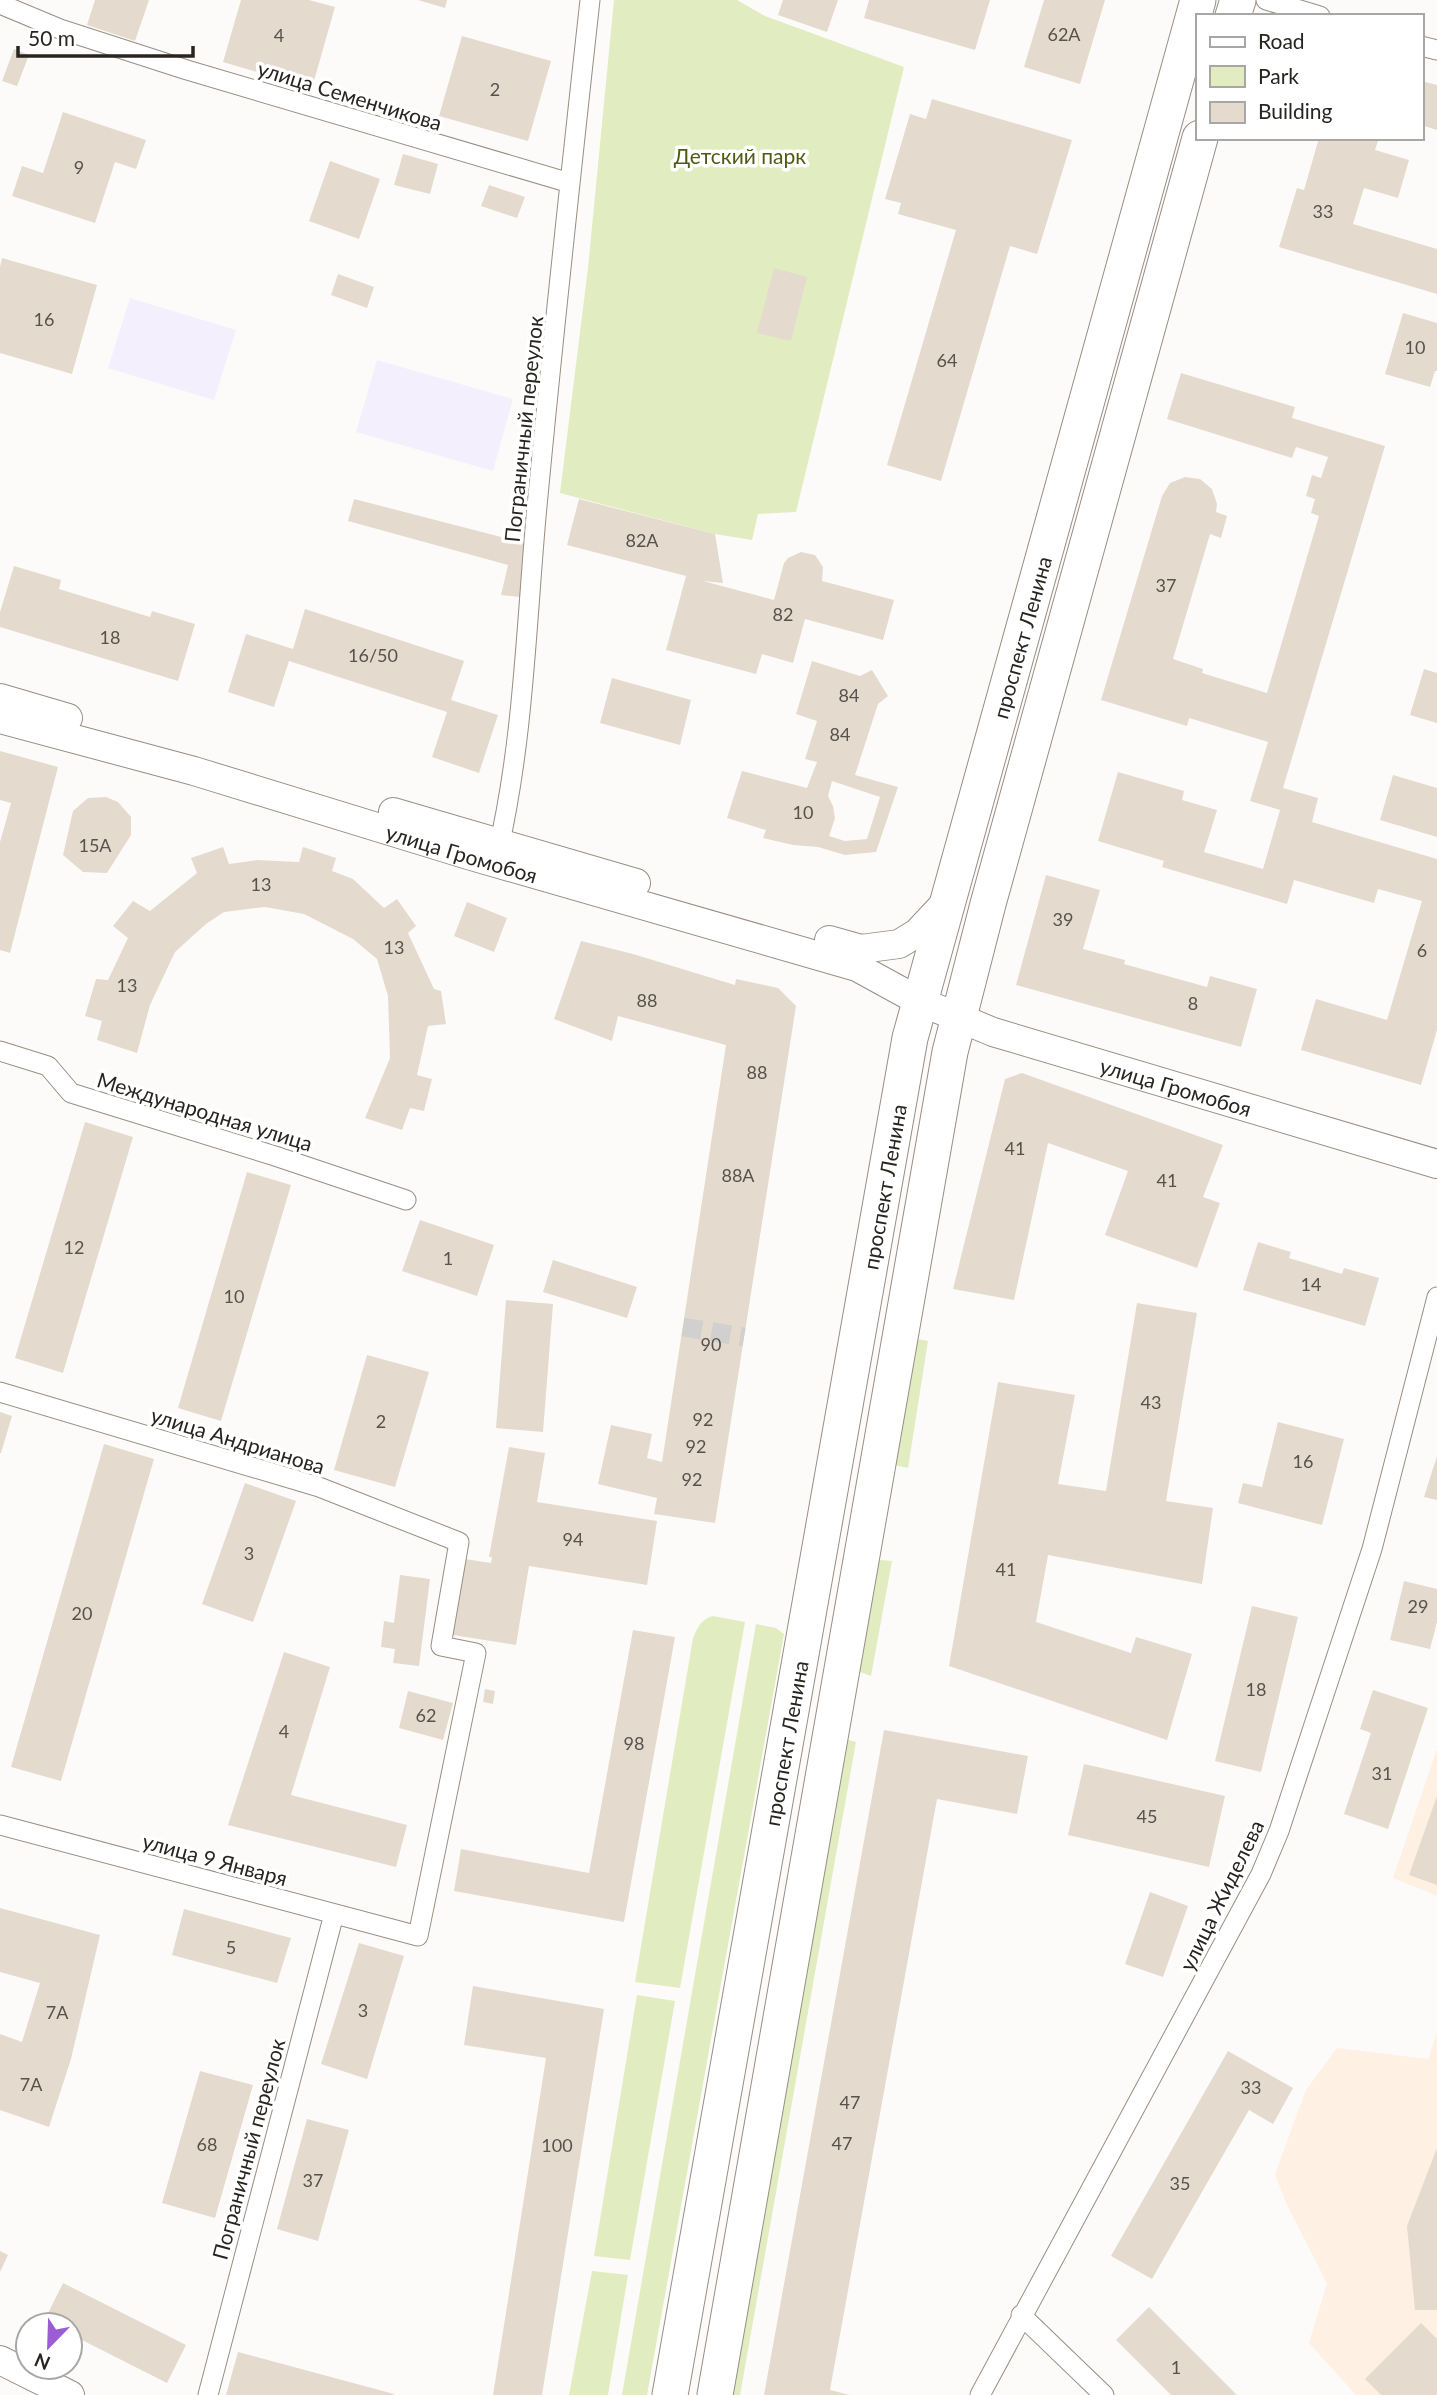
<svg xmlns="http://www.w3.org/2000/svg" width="1437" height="2395" font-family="Lato,sans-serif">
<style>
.built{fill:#fef0e2}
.education{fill:#f4effc}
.green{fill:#e1ecc1}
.building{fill:#e5dace;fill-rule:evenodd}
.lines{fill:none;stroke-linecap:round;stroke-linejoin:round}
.street-tunnel{stroke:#d2d0ce;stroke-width:19;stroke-dasharray:19 10;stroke-linecap:butt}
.street-casing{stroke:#988e83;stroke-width:21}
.secondary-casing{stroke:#988e83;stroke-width:30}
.highway-casing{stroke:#988e83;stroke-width:37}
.street{stroke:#fff;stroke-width:19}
.secondary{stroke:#fff;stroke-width:28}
.highway{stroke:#fff;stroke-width:35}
.labels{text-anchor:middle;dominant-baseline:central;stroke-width:7;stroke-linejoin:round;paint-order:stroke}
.number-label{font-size:18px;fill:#57524c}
.street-label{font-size:21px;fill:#282420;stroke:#fff}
.park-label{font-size:21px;fill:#4f5b13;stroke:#fff}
</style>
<rect width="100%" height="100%" fill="#fdfbf9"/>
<path class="built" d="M1437,1749v147l-44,-18z
M1437,2032v363h-81l-47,-52 18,-60 -40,-78 -12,-31 31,-84 31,-42 91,11z"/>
<path class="education" d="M130,298l106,32 -22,70 -106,-32z
M377,360l136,39 -20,72 -137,-39z"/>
<path class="green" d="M614,0h123l28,16 139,51 -108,445 -38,2 -6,26 -37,-6 -155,-41 28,-225z
M918,1339l10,2 -20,127 -13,-3 17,-125z
M881,1560l11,1 -21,115 -11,-4 -4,-8 17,-97z
M713,1616l32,6 -65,366 -45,-6 58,-344c5,-11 8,-19 20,-22z
M756,1624l20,4 8,6 -137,761h-25z
M837,1737l19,5 -116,653h-20z
M637,1995l38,6 -45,259 -36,-4z
M592,2271l36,4 -20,120h-39z"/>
<path class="building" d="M95,0h54l-14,41 -48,-16z
M241,0h68l26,7 -23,81 -89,-26z
M418,0h29l-2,8z
M783,0h55l-11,32 -49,-17z
M869,0h121l-15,50 -111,-32z
M1044,0h61l-25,84 -56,-17z
M462,36l89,25 -23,80 -89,-25z
M14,49l15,6 -12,31 -15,-5z
M1421,81l16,4v45l-16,-5z
M932,99l140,41 -35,114 -27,-8 -69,235 -54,-16 69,-235 -58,-16 3,-11 -16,-4 25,-85 16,5z
M63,112l83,28 -10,29 -21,-7 -20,61 -83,-27 10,-30 21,7z
M1319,138h60l-4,12 34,10 -11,38 -34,-10 -11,36 84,25v45l-158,-47 18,-59 7,2z
M403,154l35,10 -8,30 -36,-9z
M330,161l50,18 -21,60 -50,-18z
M489,185l36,12 -8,21 -36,-12z
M2,258l95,27 -25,89 -72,-21v-86z
M774,268l33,9 -16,64 -34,-8z
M338,274l36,13 -7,21 -36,-13z
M1403,313l34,10v48h-2l-5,16 -45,-13z
M1181,373l114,34 -3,11 93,28 -102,342 35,10 -6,24 125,37v171l-16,55 -120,-35 15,-51 71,21 35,-119 -44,-12 -4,14 -80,-23 -7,24 -125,-37 2,-6 -66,-20 20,-69 66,19 -2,9 35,10 -13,42 59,17 17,-59 -30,-9 18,-59 -79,-24 -2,8 -86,-26 61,-204 8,-13 15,-6 15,2 12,10 5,15 -1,8 11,4 -6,22 -11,-4 -37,125 30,10 -1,4 65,20 52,-177 -8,-3 4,-14 -9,-3 6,-21 9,3 7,-21 -32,-10 -4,11 -125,-39z
M354,499l171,44 -5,54 -19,-2 7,-30 -160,-44z
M579,499l136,35 8,49 -20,-2 71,19 10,-37 4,-5 13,-6 14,3 8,12 -1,14 72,19 -11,40 -78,-21 -12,44 -31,-9 -6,20 -90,-24 20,-74 -119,-31z
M14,566l47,14 -2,9 91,28 2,-6 43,13 -17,57 -178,-54v-15z
M305,609l159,52 -13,39 47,15 -19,58 -47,-16 15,-45 -158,-51 -15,46 -46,-15 18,-58 47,15z
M812,661l48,15 12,-6 16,26 -10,8 -23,71 43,12 -22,65 -31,3 -27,-8 -25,-2 -30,-7 3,-8 -39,-12 15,-47 65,17 10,-26 -12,-3 12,-38 -21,-7zM832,781l48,16 -13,42 -22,2 -16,-5 6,-18 -2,-12 -5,-10z
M1424,669l13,4v50l-27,-8z
M612,678l79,22 -11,45 -80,-22z
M0,751l58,16 -48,186 -10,-3v-108l11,-39 -11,-3z
M1393,775l44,13v49l-57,-17z
M106,797l12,5 13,15v18l-24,38 -24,-1 -20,-17 10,-44 15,-13z
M223,847l6,17 28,-4 42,2 4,-15 33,11 -4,13 21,8 31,29 13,-9 19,27 -8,7 26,56 7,2 5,33 -18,2 -11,49 15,4 -8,32 -14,-3 -8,22 -37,-12 25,-60 -2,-62 -11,-37 -24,-20 -49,-25 -39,-7 -41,5 -18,12 -31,28 -25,53 -13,48 -40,-13 5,-19 -17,-5 11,-37 12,1 20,-42 -15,-12 20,-25 17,10 47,-38 -6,-15z
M1046,875l54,15 -17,59 42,11 -1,4 83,23 3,-11 47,13 -16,58 -225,-62z
M467,902l40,16 -13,34 -40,-16z
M581,941l52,13 102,31 1,-6 42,9 18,18 -81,517 -61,-9 3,-16 -59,-14 13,-59 41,9 -5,24 15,4 64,-417 -108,-29 -6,25 -58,-22z
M1022,1073l201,72 -20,52 17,6 -23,65 -92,-33 23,-64 -80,-28 -34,157 -61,-11 52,-210z
M85,1122l48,15 -70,236 -48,-15z
M247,1172l44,13 -70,236 -43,-13z
M420,1220l74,25 -17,51 -75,-25z
M1258,1242l33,10 -2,6 53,16 2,-6 35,10 -14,48 -122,-36z
M553,1260l84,27 -10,31 -84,-26z
M506,1300l47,4 -10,128 -47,-4z
M1137,1303l60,10 -31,188 47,7 -11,76 -154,-29 -12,67 95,31 5,-16 56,17 -25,86 -218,-74 49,-284 77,13 -17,89 48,7z
M367,1355l62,17 -34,115 -61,-17z
M0,1412l12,4 -11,37h-1z
M1278,1422l66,17 -22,86 -84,-22 5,-20 19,4z
M104,1444l50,15 -93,322 -50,-14z
M509,1447l36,6 -8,49 120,19 -10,64 -118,-19 -13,79 -63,-10 12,-76 26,4 1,-6h-3z
M1437,1456v44l-13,-3z
M245,1483l51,18 -43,121 -51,-18z
M400,1575l30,4 -11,87 -26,-3 2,-14 -14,-2 3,-26 10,2z
M1404,1581l33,8v33l-7,27 -40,-9z
M1252,1606l46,11 -37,155 -46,-11z
M633,1630l42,7 -51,285 -170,-31 7,-42 128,24z
M284,1652l46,15 -39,128 116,30 -11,42 -168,-42z
M485,1689l10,2 -2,13 -10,-2z
M1373,1690l55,18 -40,121 -44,-15 27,-81 -11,-4z
M408,1691l45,12 -10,37 -44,-12z
M884,1730l144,26 -11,58 -80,-15 -107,591 20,5h-86z
M1084,1764l141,32 -16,71 -141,-32z
M1437,1796v89l-28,-10z
M1150,1892l38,14 -25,71 -38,-13z
M0,1908l100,27 -29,124 -22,68 -49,-17v-76l22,8 18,-59 -40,-11z
M184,1909l107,29 -14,45 -105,-28z
M359,1943l45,13 -37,123 -46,-15z
M473,1986l131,23 -62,386h-49l53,-337 -82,-13z
M1228,2051l65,37 -20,36 -24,-14 -97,169 -41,-23z
M200,2071l53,14 -38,133 -53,-15z
M307,2119l42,11 -31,111 -41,-12z
M1437,2148v162h-22l-8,-84z
M0,2251l8,4 -8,17z
M63,2283l123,62 -19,38 -97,-49v-9h-18l-8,-4z
M1149,2307l88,88h-66l-55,-55z
M1421,2323l16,16v56h-56l-16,-16z
M238,2352l156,42v1h-168z"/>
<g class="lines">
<path class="street-tunnel" d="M683,1327l61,10"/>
<defs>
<path id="street" d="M1266,0l54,16
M0,4l60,25 127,41 383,113
M1421,46l16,4
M497,855c26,-110 29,-225 39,-338 16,-172 35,-345 54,-517
M0,1051l48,15 23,27 204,63 131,44
M0,1392l319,95 140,55 -18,104 35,7 -58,283 -418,-111
M1021,2315l83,80
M208,2395l126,-481
M980,2395l281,-521 18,-43 93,-282 65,-252"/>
<g id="secondary">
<path d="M0,698l68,20"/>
<path id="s1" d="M0,719l194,52 274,84 389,112 62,34 74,31 444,132"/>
<path d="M393,812l243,71"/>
<path d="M829,940l32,9 38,-5 18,-11 31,-33"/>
<path d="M0,2360l70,35"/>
</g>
<g id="highway">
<path d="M1233,16l5,-16"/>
<path id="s2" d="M670,2395l240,-1357 288,-1038"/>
<path d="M715,2395l235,-1343 38,-148 212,-766"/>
</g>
</defs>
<use href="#street" class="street-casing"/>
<use href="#secondary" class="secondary-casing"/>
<use href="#highway" class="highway-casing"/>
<use href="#street" class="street"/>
<use href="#secondary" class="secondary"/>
<use href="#highway" class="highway"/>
</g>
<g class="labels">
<g class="number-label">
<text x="1064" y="34">62А</text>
<text x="279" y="35">4</text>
<text x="495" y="89">2</text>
<text x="79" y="167">9</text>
<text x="1323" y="211">33</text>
<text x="44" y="319">16</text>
<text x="1415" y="347">10</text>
<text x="947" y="360">64</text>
<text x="642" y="540">82А</text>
<text x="1166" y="585">37</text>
<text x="783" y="614">82</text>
<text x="110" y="637">18</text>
<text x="373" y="655">16/50</text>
<text x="849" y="695">84</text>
<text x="840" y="734">84</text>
<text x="803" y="812">10</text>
<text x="95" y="845">15А</text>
<text x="261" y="884">13</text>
<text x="1063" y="919">39</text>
<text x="394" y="947">13</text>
<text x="1422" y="950">6</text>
<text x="127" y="985">13</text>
<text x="647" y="1000">88</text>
<text x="1193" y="1003">8</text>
<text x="757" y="1072">88</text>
<text x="1015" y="1148">41</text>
<text x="738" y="1175">88А</text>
<text x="1167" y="1180">41</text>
<text x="74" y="1247">12</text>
<text x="448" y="1258">1</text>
<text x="1311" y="1284">14</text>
<text x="234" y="1296">10</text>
<text x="711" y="1344">90</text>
<text x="1151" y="1402">43</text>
<text x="703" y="1419">92</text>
<text x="381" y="1421">2</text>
<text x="696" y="1446">92</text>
<text x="1303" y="1461">16</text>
<text x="692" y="1479">92</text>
<text x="573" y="1539">94</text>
<text x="249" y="1553">3</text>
<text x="1006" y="1569">41</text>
<text x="1418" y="1606">29</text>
<text x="82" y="1613">20</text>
<text x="1256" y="1689">18</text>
<text x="426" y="1715">62</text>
<text x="284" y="1731">4</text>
<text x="634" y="1743">98</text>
<text x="1382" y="1773">31</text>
<text x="1147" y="1816">45</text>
<text x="231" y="1947">5</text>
<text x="363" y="2010">3</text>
<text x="57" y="2012">7А</text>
<text x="31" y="2084">7А</text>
<text x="1251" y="2087">33</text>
<text x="850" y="2102">47</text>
<text x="842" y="2143">47</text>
<text x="207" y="2144">68</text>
<text x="557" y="2145">100</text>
<text x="313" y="2180">37</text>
<text x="1180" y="2183">35</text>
<text x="1176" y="2367">1</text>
</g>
<g class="street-label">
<text transform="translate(350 95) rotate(17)">улица Семенчикова</text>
<text transform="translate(523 429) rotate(-84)">Пограничный переулок</text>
<text stroke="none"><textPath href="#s2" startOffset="1794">проспект Ленина</textPath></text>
<text stroke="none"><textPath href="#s1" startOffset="481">улица Громобоя</textPath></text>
<text stroke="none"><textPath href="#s1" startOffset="1234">улица Громобоя</textPath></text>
<text transform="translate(205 1111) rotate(17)">Международная улица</text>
<text stroke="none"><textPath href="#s2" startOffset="1227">проспект Ленина</textPath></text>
<text transform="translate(238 1440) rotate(17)">улица Андрианова</text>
<text stroke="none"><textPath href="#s2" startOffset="662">проспект Ленина</textPath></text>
<text transform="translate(215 1859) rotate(15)">улица 9 Января</text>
<text transform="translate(1221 1895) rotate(-64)">улица Жиделева</text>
<text transform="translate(248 2149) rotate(-75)">Пограничный переулок</text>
</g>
<g class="park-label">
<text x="740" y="155">Детский парк</text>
</g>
</g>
<rect x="1196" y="14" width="228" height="126" fill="#ffffff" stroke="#a9a7a6" stroke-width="2"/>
<rect x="1210" y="37" width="35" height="10" fill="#ffffff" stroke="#a9a7a6" stroke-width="2"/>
<text x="1258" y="49" font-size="21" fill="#282420">Road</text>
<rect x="1210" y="66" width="35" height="21" fill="#e1ecc1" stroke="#a9a7a6" stroke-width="2"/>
<text x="1258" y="84" font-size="21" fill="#282420">Park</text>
<rect x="1210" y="102" width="35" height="21" fill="#e5dace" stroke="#a9a7a6" stroke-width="2"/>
<text x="1258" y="119" font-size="21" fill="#282420">Building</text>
<g transform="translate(49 2346) rotate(203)"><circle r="33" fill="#ffffff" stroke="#a9a7a6" stroke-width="2"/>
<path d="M0-5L12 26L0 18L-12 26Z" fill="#9b5dd3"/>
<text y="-10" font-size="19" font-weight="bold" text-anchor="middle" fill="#282420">N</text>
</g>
<path d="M18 46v10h175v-10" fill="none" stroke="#282420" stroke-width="3.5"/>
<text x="28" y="46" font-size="21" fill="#282420" stroke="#ffffff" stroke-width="5" paint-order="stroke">50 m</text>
</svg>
